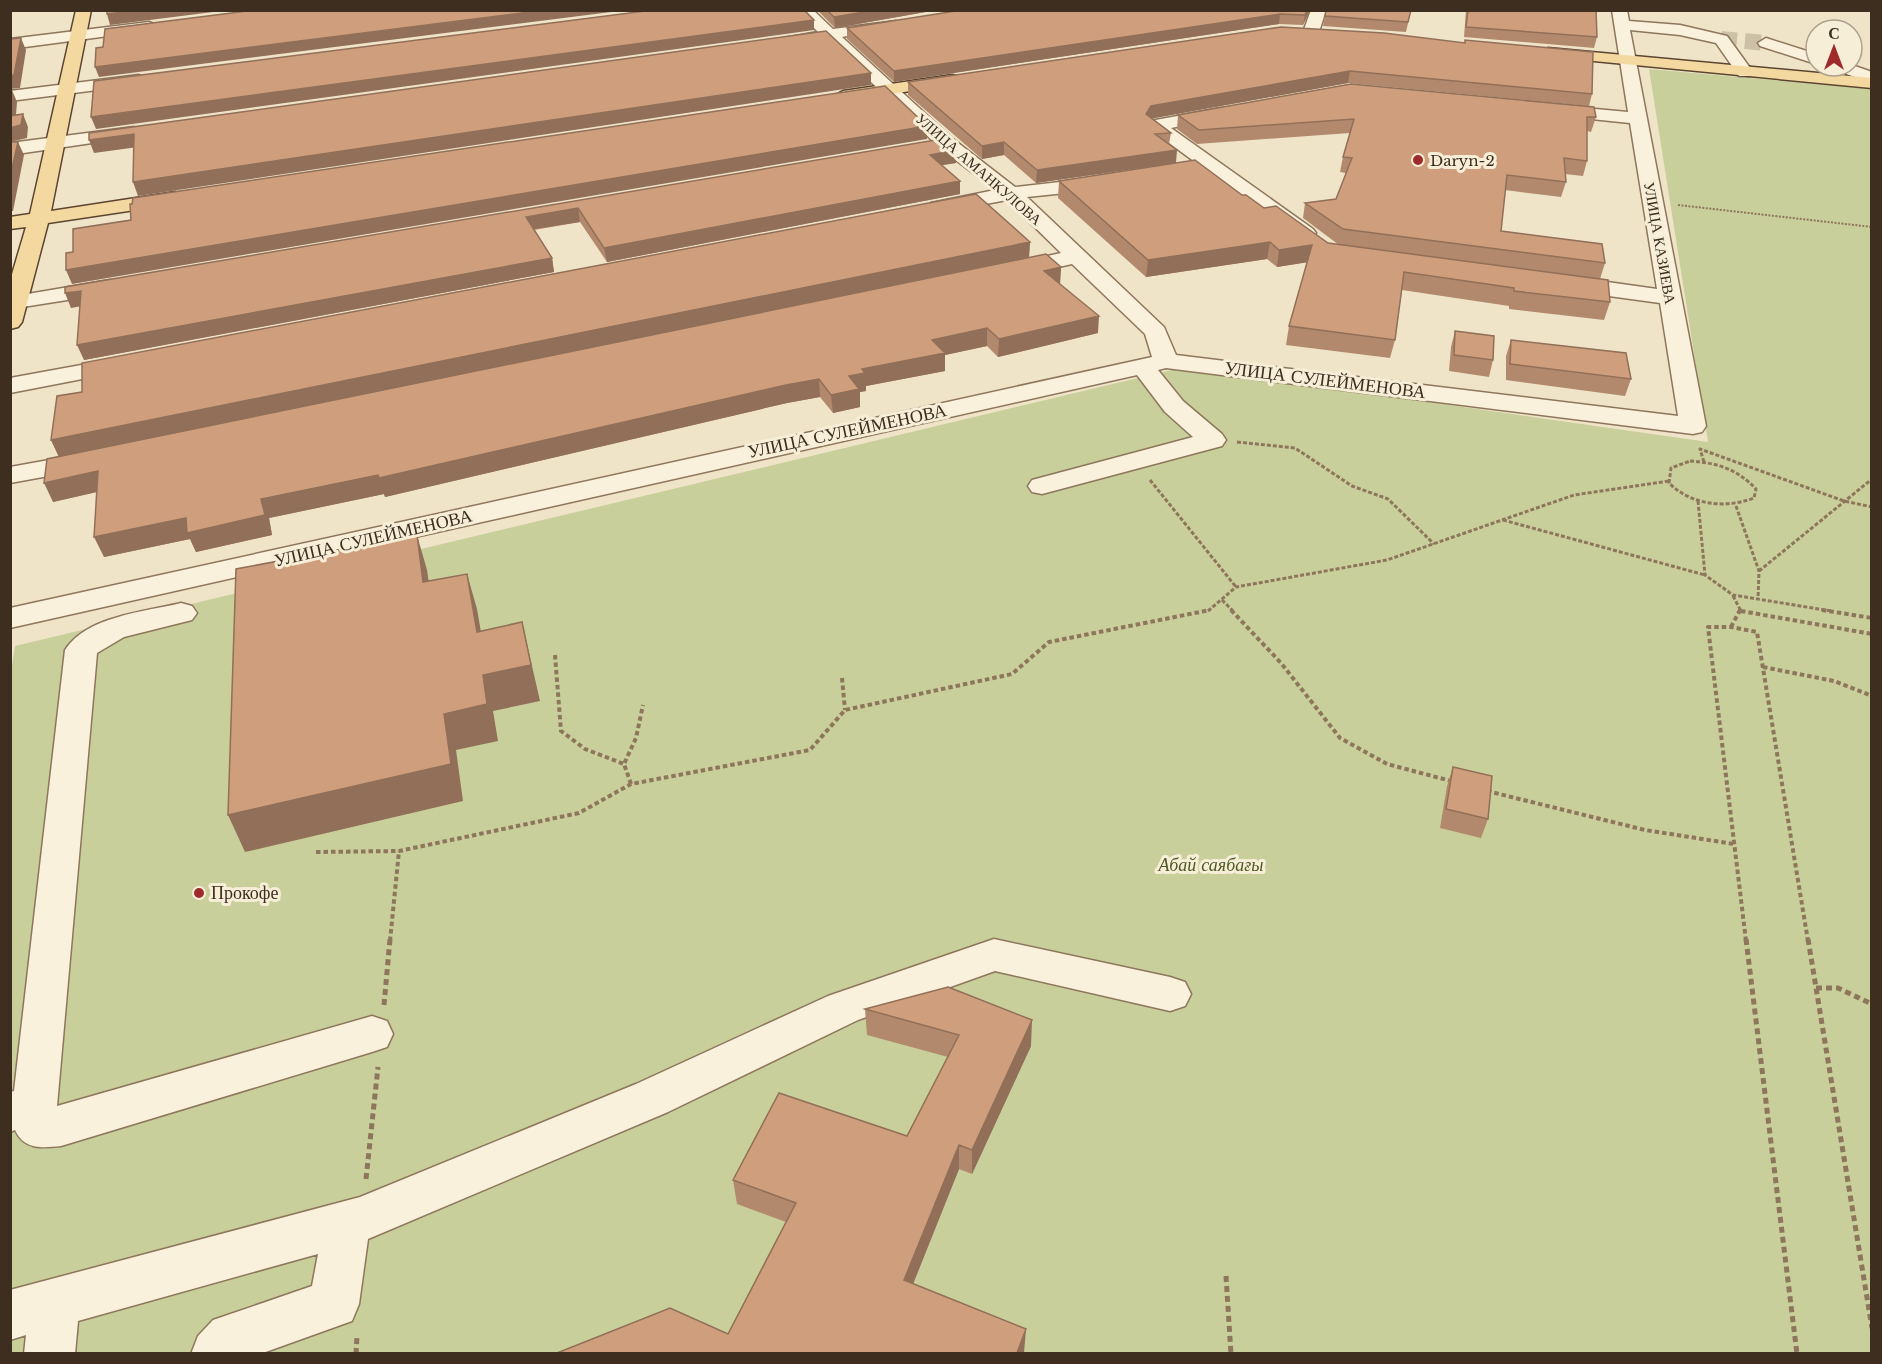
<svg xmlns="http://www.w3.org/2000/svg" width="1882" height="1364" font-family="'Libre Baskerville',serif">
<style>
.green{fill:#c9cf9b}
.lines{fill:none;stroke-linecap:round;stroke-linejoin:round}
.minor-tunnel{stroke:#ccc0a6;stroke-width:16;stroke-dasharray:16 8;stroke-linecap:butt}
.minor-casing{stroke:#8d765c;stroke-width:3}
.major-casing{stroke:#5b4430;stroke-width:3}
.path-far3{stroke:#8d765c;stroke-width:2;stroke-dasharray:2 1.5;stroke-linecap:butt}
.path-far2{stroke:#8d765c;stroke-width:3;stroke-dasharray:4 2;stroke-linecap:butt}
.path-far1{stroke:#8d765c;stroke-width:4;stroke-dasharray:4.5 3;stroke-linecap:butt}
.path{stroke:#8d765c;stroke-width:5;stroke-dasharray:6 4;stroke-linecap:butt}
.minor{fill:#faf1dc;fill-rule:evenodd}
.major{fill:#f3d9a0;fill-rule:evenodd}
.wall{fill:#b2896c}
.shaded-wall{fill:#916f58}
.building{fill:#cf9f7d;stroke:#916f58;stroke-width:1.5}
.poi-dot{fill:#9e2a2b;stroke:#f7eed8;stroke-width:2}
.labels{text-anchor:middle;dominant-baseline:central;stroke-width:6;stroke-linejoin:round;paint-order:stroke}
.far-poi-label{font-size:15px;fill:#3d2e20;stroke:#f7eed8;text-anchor:start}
.far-street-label{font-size:15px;fill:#3d2e20;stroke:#f7eed8}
.street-label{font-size:18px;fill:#3d2e20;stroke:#f7eed8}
.park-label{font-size:18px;font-style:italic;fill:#4d5a26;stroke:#f7eed8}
.poi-label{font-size:18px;fill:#3d2e20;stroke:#f7eed8;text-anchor:start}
</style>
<rect width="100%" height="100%" fill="#f0e4c8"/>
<path class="green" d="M1649,69l222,20v1264l-1860,1 -1,-676 5,-32 1169,-279 524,75z"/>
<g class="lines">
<path class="minor-tunnel" d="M1721,39l45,4"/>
<defs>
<path id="minor" d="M797,10h16l20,19 63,-8 3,3 -3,3 -54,10 111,102 62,48 89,-10 7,2 3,4 -3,4 -7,2 -77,8 137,130 12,28 502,61 -18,-113 -95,-13 -8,-2 -3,-5 3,-5 8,-2 92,13 -27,-166 -78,-8 -9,-5 9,-5 76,7 -16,-102h15l2,11 51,4 47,11 26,36 -2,4h-12l-23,-33 -36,-8 -50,-5 76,396 -4,6 -9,2 -527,-66 -8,2 25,31 39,33 4,6 -4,6 -180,48 -10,-2 -4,-6 4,-6 161,-43 -28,-25 -28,-37 -1127,253v-20l1142,-251 -7,-23 -73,-70 -63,14 -8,-2 -3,-5 3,-5 60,-13 -54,-53 -69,13 -7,-2 -3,-4 3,-4 64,-13 -56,-43 -112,-107 -48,5 -2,-3 2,-3 39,-7z
M1311,10h15l-7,22 -8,5 -8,-5z
M149,22l5,2 3,3 -3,3 -144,19v-10z
M1766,38l50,16v10l-56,-18 -2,-3z
M1852,65l20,7v11l-40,-14 -2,-3z
M139,75l8,5 -2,4 -135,17v-10z
M1221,108l9,5 -3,4 -56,11 142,101 3,4 -3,4h-14l-91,-66 -48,9 -7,-2 -3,-4 3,-4 42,-8 -45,-33 -3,-4 3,-4z
M134,127l9,5 -3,4 -130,19v-12z
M110,280l8,2 3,5 -3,5 -108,17v-12z
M125,357l9,2 3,5 -3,5 -124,24v-15z
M88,453l10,2 4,6 -4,6 -88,16v-16z
M181,603l11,3 5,7 -5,7 -68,17 -27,16 -40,453 315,-90 15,5 6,13 -6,13 -15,5 -311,94c-19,2 -37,4 -46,-16l-5,2v-40l4,-1 51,-441c22,-34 79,-38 116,-47z
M994,939l176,38 15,5 6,12 -6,12 -15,5 -175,-40 -137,49 -190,92 -300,127 -9,65 -7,17 -92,33h-69l7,-18 15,-16 99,-34 6,-32 -240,67 -3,33h-51l2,-19 -16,5v-50l350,-93 276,-113 192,-88z"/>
<path id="major" d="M76,10h15l-40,201 124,-19 7,2 3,4 -3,4 -7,2 -127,19 -26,99 -4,5 -8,2v-48l16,-54 -16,2v-12l20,-3z
M1548,48l324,30v10l-330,-32 -2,-3z
M952,75l6,1 2,4 -2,4 -115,17 -9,-5 9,-5z"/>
</defs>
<use href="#minor" class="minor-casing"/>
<use href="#major" class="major-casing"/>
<path class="path-far3" d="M1678,205l194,22"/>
<path class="path-far2" d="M1237,442l58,6 57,38 36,13 46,45
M1690,461c28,2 47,8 66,28l-2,9c-29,11 -63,7 -85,-15l2,-15z
M1704,462l-4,-13 144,52 28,6
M1150,480l86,107
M1698,501l7,74 28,20 98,16
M1736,506l23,65 -1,28
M1503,520l202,55
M1759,571l113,-92
M1733,596l8,15
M1222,600l11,11
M1208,611l28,-24 151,-27 187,-65 95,-14"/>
<path class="path-far1" d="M1231,610l50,53 59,75 47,26 64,17
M1822,610l50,8
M1741,611l131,23
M1731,627l9,-17
M555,655l6,76 24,18 39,15
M1763,667l71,14 38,15
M842,678l3,32
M631,784l-7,-20 12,-26 7,-33
M1487,791l158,39 89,14
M316,852l83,-1 180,-38 52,-29 179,-34 35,-40 167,-36 37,-32 161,-32
M390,941l9,-90
M1746,941l-38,-314h23l26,5 51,309"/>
<path class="path" d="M1746,939l51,415
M1808,939l64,389
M1816,988h22l34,16
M384,1005l6,-66
M366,1179l12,-112
M1226,1276l5,78
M356,1354l1,-18"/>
<use href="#minor" class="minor"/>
<use href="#major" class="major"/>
</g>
<path class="wall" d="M817,10h120l-102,18z
M962,10h348l-7,15 -24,-1 -385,58 -47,-43v-11z
M1411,10l-5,22 -83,-6 2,-10z
M1466,10h130l1,27 -3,11 -130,-11z
M1465,43l127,51 -3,12 -241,-23 -196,35 19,15 -2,11 7,19 66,32 86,48 11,2 -36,-27 2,-15 31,-4 10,-26 -6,-1 3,-15 7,-24 -153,11 -20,-15 1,-14 173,-31 245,33 -5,15 -4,-1v30l-4,15 -18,-2 1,8 -5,15 -56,-7 -4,41 104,32 -5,16 10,23 -6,18 -95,-11v-3l-107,-16 -7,50 -5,18 -104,-13 3,-19 18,-64 -30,5 -10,-8 -121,18 -88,-79 1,-17 113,-18 -136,20 -32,-28 -22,4 -74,-64v-13z
M941,139l15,24 -14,2 18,29 -353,68 -27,-40 -46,8 18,28 2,14 -470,88 -4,-54 -9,2z
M1030,242l-1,15 32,10 -1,17 38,49 -100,24 -11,-11 -42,9v16l-79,15v5l-6,1v15l-27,6 -13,-16 -33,6 -402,94 -1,-3 -115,24 3,17 -76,17 -6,-13 -86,18 -8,-65 -43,10 6,-45 -8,-17z
M1455,331l38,29 -4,17 -40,-6 2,-24z
M1511,340l120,39 -6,17 -119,-16v-24z
M1453,767l35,52 -7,19 -41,-10 7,-42z
M865,1009l166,37 -59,128 -13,-5 -46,115 111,68v1h-467l171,-19 58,-112 -49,-18 -4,-24 174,-44 41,-79 -81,-22z"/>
<path class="shaded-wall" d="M141,10h88l-119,15 -3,-11z
M545,10h82l-528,67 -4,-10z
M876,10h61l-102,18 -1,-11z
M1307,10h3l-7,15 2,-10z
M1280,14l-1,10 -385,58v-11z
M814,20v10l-718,99 -5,-12z
M21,38l5,12 -6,38 -10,1v-13z
M1350,71l-2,12 -198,36 -4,-5 5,-8z
M871,73v12l-733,111 -5,-14z
M12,90l5,12 -2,25 8,-13 5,13 -1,11 -17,4v-39z
M927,126v13l-855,145 -6,-14z
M134,134l4,13 -44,6 -5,-13z
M18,142l6,13 -11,56h-3v-34z
M1004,142v13l-22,4v-13z
M956,150v13l-26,4v-12z
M1177,150l-1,13 -140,20 1,-13z
M960,181v13l-353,68 -3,-14z
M578,208l2,14 -52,8 -2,-13z
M1030,242l-1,15 -970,200 -8,-17z
M1270,242l-3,17 -121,18 2,-17z
M1312,245l-3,17 -32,5 2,-17z
M552,258l2,14 -470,88 -7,-15z
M1061,267l-1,17 -16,-13z
M81,291l6,14 -16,3 -6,-15z
M1099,316l-1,17 -100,24 1,-18z
M987,328v18l-42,9v16l-79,15v5l-6,1v15l-27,6 -2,-18 18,-19 13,-7 70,-29z
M819,379l1,18 -33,6 -402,94 -1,-3 -115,24 3,17 -76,17 -6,-13 -86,18 -10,-20 92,-19 75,-19 525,-114z
M98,471l8,19 -53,12 -9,-19z
M417,535l10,35 7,47 -11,-35z
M467,574l10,35 10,58 -10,-35z
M522,622l18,79 -47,10 5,30 -42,9 7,51 -218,51 -17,-37 216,-101 39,-39z
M1032,1020l-1,26 -59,128v-24z
M959,1145v24l-54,135 -1,-24z
M1026,1329l-2,24h-7z"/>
<path class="building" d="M107,10h34l-34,4z
M255,10h290l-450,57 1,-19 7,-1 2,-18z
M653,10h151l10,10 -723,97 3,-36z
M827,10h49l-42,7z
M962,10h345l-2,5 -25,-1 -386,57 -47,-43z
M1326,10h85l-3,12 -83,-6z
M1468,10h128l1,27 -131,-10z
M1281,27l103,6 81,10v-3l128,12 -1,42 -242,-23 -199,35 -5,8 25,19 -16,1 22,16 -140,20 -33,-28 -22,4 -74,-64z
M826,31l45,42 -738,109 1,-48 -45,6v-7z
M21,38l-7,37 -4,1v-37z
M1351,84l243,23 2,10h-9v44l-23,-3 2,24 -59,-7 -6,56 101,13 3,19 -262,-34 -38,-26 31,-4 16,-41 -9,-1 11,-38 -155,11 -21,-15z
M885,86l42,40 -861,144v-17l7,-1v-23l58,-9 -1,-16h2l1,-6z
M23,114l-2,11 -11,3v-12z
M941,139l15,11 -26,5 30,26 -356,67 -26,-40 -52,9 26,41 -475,87 4,-54 -16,2v-6z
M10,142h8l-8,35z
M1195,160l47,35h4l18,13 12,-2 52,37 280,37 2,22 -96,-11v-3l-110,-16 -9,68 -106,-14 23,-81 -33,5 -9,-8 -122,18 -89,-79z
M976,194l54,48 -979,198 6,-44 25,-4v-29z
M1046,254l15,13 -17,4 55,45 -100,23 -12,-11 -55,12 13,13 -83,16 3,4 -16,3 10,13 -28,6 -12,-16 -33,6 -407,93 -1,-3 -117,24 4,16 -78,18 -1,-15 -92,19 4,-66 -54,12 3,-24z
M1455,331l39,5 -1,24 -39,-5z
M1511,340l115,13 5,26 -121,-15z
M417,535l6,47 44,-8 10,58 45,-10 9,43 -48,10 4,29 -43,10 7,50 -223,51 8,-246z
M1453,767l39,9 -4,43 -42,-10z
M948,987l84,33 -60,130 -13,-5 -55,135 122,49 -9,24h-460l113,-45 58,26 68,-131 -63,-23 46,-87 128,43 52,-101 -94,-26z"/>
<g class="poi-dot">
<circle cx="1418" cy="160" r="6"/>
<circle cx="199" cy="893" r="6"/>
</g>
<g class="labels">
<g class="far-poi-label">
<text x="1430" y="160">Daryn-2</text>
</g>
<g class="far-street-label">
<text transform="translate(979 169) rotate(41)">УЛИЦА АМАНКУЛОВА</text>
<text transform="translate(1660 243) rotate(80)">УЛИЦА КАЗИЕВА</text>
</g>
<g class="street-label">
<text transform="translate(1325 380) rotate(7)">УЛИЦА СУЛЕЙМЕНОВА</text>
<text transform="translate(847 431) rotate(-12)">УЛИЦА СУЛЕЙМЕНОВА</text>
<text transform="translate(373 538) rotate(-13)">УЛИЦА СУЛЕЙМЕНОВА</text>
</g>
<g class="park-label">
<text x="1211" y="865">Абай саябағы</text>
</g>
<g class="poi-label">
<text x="211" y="893">Прокофе</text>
</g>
</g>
<rect width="1882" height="1364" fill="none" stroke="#3d2e20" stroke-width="24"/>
<g transform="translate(1834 48)"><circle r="28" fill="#f7eed8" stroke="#ada18e" stroke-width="1.5"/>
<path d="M0-4.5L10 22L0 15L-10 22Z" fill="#9e2a2b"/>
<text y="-9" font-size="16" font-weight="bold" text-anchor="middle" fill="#3d2e20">С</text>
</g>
</svg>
